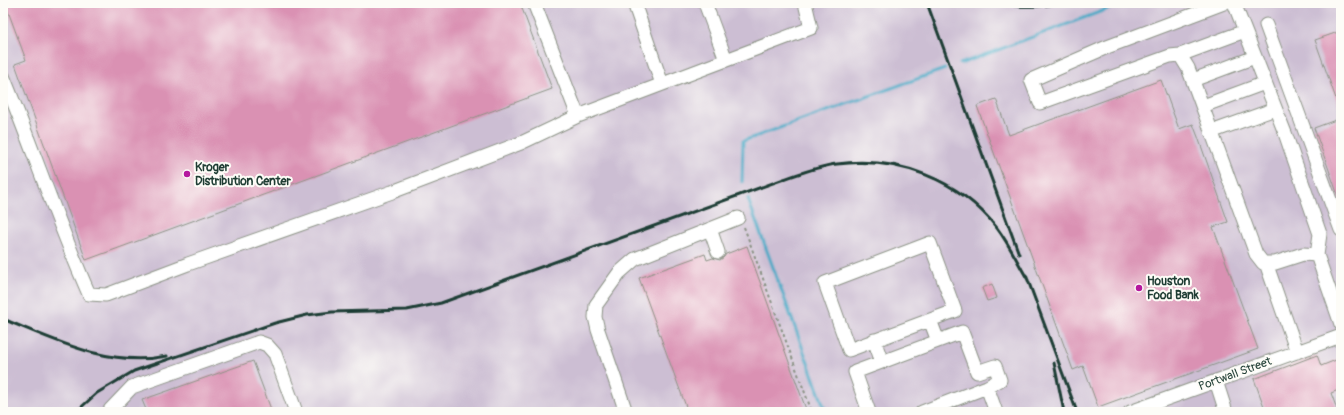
<svg xmlns="http://www.w3.org/2000/svg" width="1344" height="415" font-family="Pangolin,sans-serif">
<style>
.industrial{fill:#ccbed3}
.lines{fill:none;stroke-linecap:round;stroke-linejoin:round}
.stream{stroke:#46a9c6;stroke-width:3}
.building{fill:#da91b3}
.minor-casing{stroke:#8c9386;stroke-width:15}
.path{stroke:#8c9386;stroke-width:2;stroke-dasharray:3 3;stroke-linecap:butt}
.minor{stroke:#fff;stroke-width:13}
.rail{stroke:#1f3d34;stroke-width:3}
.poi-dot{fill:#b5179e;stroke:#fdfcf7;stroke-width:1.5}
.labels{text-anchor:middle;dominant-baseline:central;stroke-width:4;stroke-linejoin:round;paint-order:stroke}
.poi-label{font-size:12px;font-weight:bold;fill:#1f3d34;stroke:#fdfcf7;text-anchor:start}
.street-label{font-size:12px;fill:#1f3d34;stroke:#fdfcf7}
</style>
<rect width="100%" height="100%" fill="#fdfcf7"/>
<filter id="ink" filterUnits="userSpaceOnUse"><feTurbulence type="fractalNoise" baseFrequency=".025" numOctaves="2"/><feDisplacementMap in="SourceGraphic" scale="8" xChannelSelector="R" yChannelSelector="G"/><feConvolveMatrix kernelMatrix="1 2 1 2 8 2 1 2 1" color-interpolation-filters="sRGB"/></filter>
<filter id="wash" filterUnits="userSpaceOnUse"><feTurbulence type="fractalNoise" baseFrequency=".012" numOctaves="4" result="noise"/><feDisplacementMap in="SourceGraphic" scale="16" xChannelSelector="R" yChannelSelector="G"/><feGaussianBlur stdDeviation="0.9" result="paint"/><feColorMatrix in="noise" values="0 0 0 0 0 0 0 0 0 0 0 0 0 0 0 0 0 1.4 0 .05"/><feComposite in="paint" operator="in"/></filter>
<g filter="url(#wash)">
<rect width="100%" height="100%" fill="#f8e9d7"/>
<path class="industrial" d="M3,3h1338v409h-1338z"/>
<g class="lines">
<path class="stream" d="M960,64l164,-61
M742,182l1,-41 202,-72
M748,199l78,213"/>
</g>
<g id="blocks">
<path class="building" d="M5,3h515l32,86 -466,171 -71,-196 11,-4z
M1341,31v79h-1l-25,-70z
M1161,80l18,49 14,-5 5,13 30,85 -15,5 45,122 -160,58 -15,-41 -10,4 -96,-264 19,-7 13,36z
M1341,118v83h-1l-26,-73z
M747,246l60,166h-119l-49,-134 66,-24 2,6 6,-2 7,2 4,-3 2,-3z
M992,284l5,14 -10,3 -5,-13z
M1317,355l4,11 20,-8v31l-10,4 7,19h-72l-12,-33z
M253,361l19,51h-125l-5,-12z"/>
</g>
</g>
<g filter="url(#ink)">
<use href="#blocks" fill-opacity="0" stroke="#8c9386" stroke-width="1"/>
<g class="lines">
<defs>
<path id="minor" d="M534,3l44,113
M634,3l28,81
M705,3l21,57
M1224,3l-117,44 -76,33 9,23 130,-47 10,-1 8,13 12,32 56,154 7,9h12l28,-9 14,1
M1234,3l51,130 35,101 -3,21 24,69
M1266,25l75,205
M1180,55l65,-24
M3,76c30,72 54,146 86,218l17,1 82,-31 204,-72 129,-49 57,-27 233,-88 -6,-25
M1193,80l62,-23
M1203,106l62,-23
M1211,132l64,-23
M710,229l8,23
M1266,263l31,89
M930,320l-81,30 -24,-67 105,-40 25,68 -25,9 8,21
M874,340l8,22
M1216,381l10,31
M987,387l9,25
M110,412v-2l22,-23 127,-45 8,3 8,9 21,58
M626,412l-28,-82 -3,-13 1,-12 23,-32 16,-14 103,-41
M869,412l-14,-40 107,-40 15,40 18,-6 5,14 -13,7 -65,25
M1130,412l211,-76"/>
</defs>
<use href="#minor" class="minor-casing"/>
<path class="path" d="M744,227l68,185"/>
<use href="#minor" class="minor"/>
<path class="rail" d="M927,3l92,251
M1000,3c20,5 40,4 60,0
M1026,275l51,137
M3,319c52,21 106,49 164,37
M1054,363l10,49
M76,412l21,-19 37,-22 141,-48 32,-8 25,-3 75,-2 34,-7 343,-124c17,-6 35,-13 53,-15 60,-8 122,15 160,64 12,16 21,35 31,52"/>
</g>
</g>
<g class="poi-dot">
<circle cx="187" cy="174" r="4"/>
<circle cx="1139" cy="288" r="4"/>
</g>
<g class="labels">
<g class="poi-label">
<text x="195" y="167">Kroger<tspan x="195" dy="14">Distribution Center</tspan></text>
<text x="1147" y="281">Houston<tspan x="1147" dy="14">Food Bank</tspan></text>
</g>
<g class="street-label">
<text transform="translate(1235 374) rotate(-20)">Portwall Street</text>
</g>
</g>
<rect width="1344" height="415" fill="none" stroke="#fdfcf7" stroke-width="16"/>
</svg>
